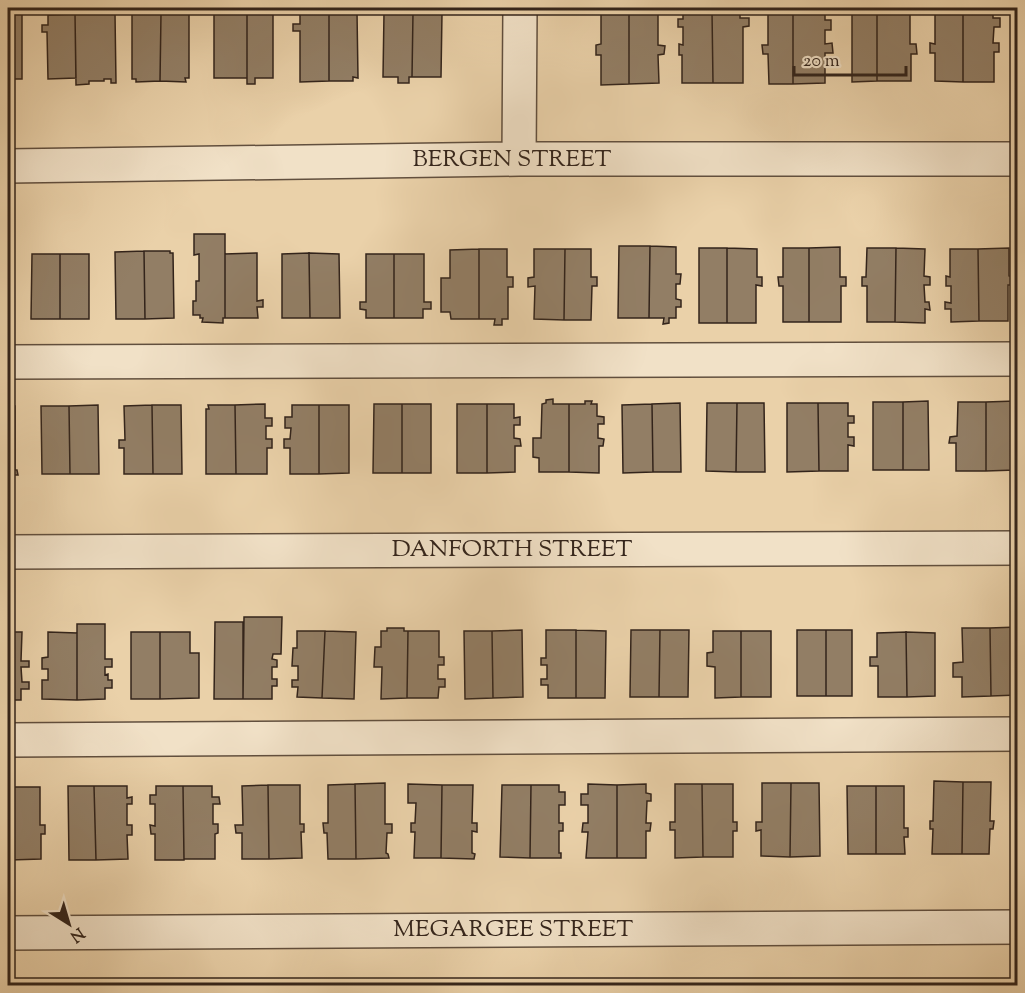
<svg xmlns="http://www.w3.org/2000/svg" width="1025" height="993" font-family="'Sorts Mill Goudy',serif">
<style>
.building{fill:#927e65;stroke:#33241b;stroke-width:1.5}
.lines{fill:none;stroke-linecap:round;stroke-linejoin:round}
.minor-casing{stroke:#614f3e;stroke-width:36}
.minor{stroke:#f1e1c7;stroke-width:33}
.labels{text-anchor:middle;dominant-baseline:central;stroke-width:6;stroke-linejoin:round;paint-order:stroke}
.street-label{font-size:24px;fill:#33241b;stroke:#f1e1c7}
</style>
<rect width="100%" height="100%" fill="#ead1a9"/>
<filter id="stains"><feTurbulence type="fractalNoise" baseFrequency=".00333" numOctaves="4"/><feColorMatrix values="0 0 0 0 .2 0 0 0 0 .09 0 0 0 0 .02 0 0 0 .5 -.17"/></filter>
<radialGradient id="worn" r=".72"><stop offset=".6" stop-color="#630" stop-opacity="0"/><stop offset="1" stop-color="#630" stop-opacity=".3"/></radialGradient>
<path class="building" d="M935,9h28v73l-28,-1v-28h-5v-10l5,1z
M963,9h30v9h7v9h-6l-1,16h6v9h-5v30h-31z
M601,11h28v73l-28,1v-30h-5v-10l5,-1z
M629,11h29v34l7,1 -1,8 -6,1 1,28 -30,1z
M712,11h28v7h9v8l-6,1v56h-30z
M712,11l1,72h-31v-28h-3v-11l4,1v-18h-5v-8h5v-7z
M768,11h25v73h-24l-1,-30h-5l-1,-9h6z
M793,11l32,1v8h6v10h-6v14l7,-1 1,10h-8v30l-32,1z
M852,11h25v70l-25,1z
M877,11h33v33h6l1,10h-6v27h-34z
M357,12l1,66 -5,-1v4h-24v-68z
M132,13l29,1 -1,67 -24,1v-3h-4z
M189,13v65h-4l1,4 -26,-1 1,-67z
M214,13h33v65h-33z
M247,13h26v65h-18v6h-8z
M300,13h29v68l-29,1v-51h-7v-7h7z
M384,13h29l-1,64h-3v6h-11v-6h-15z
M413,13h29l-1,64h-29z
M8,14h14v65h-14z
M75,14h40l1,69h-5v-4h-7v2h-15v3l-13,1z
M75,14l1,64 -28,1 -1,-47h-5v-7h6v-10z
M1014,42h4v11h-4z
M194,234h31v84h-2v5l-21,-1 1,-4h-3v-3h-7v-14h3v-20h3v-27l-5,1z
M619,246h31l-1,72h-31z
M650,246l26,1v27h5l-1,10h-4v15l5,1v7h-5v11h-7v5l-6,1 1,-6h-15z
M840,247v30h6v9h-5v36h-32v-74z
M699,248h28v75h-28z
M727,248l30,1v28h5v9l-6,-1v38h-29z
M783,248h26v74h-26v-36h-4l-1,-9h5z
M867,248h29l-1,74h-28v-36h-5v-9h4z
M896,248l29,1 -1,27 6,1v8h-6l1,17h4l1,8 -5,-1v14l-30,-1z
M1009,248v28l5,1v8h-6v36h-29l-1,-72z
M479,249v70h-28l-1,-7h-9v-34h9v-28z
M479,249h28v28h6v10h-5v32h-6v6h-8l1,-6h-16z
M534,249h31l-1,71 -30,-1 1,-33 -7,1v-9l6,-1z
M565,249h26v28h6v9h-5l-1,34h-27z
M950,249h28l1,72 -28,1v-13h-6v-7l6,1v-17h-5v-10l4,1z
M144,251l1,68h-29l-1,-67z
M144,251h26v2h3l1,65 -29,1z
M257,253v48l6,-1v7h-6l1,11h-33v-64z
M309,253l30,1 1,64h-30z
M309,253l1,65h-28v-64z
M32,254h28v65h-29z
M60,254h29v65h-29z
M366,254h28v64h-28v-8l-6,-1v-7h6z
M394,254h30v48h7v7h-8v9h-29z
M553,399v5h16v68h-30v-14l-6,-1v-19h8l1,-34 4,-1v-3z
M585,401h7l-1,3h6v12l7,1v7h-6v14l6,1 -1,7h-4v27l-30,-1v-68h16z
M928,401l1,69h-26v-68z
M1015,401v69l-29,1v-69z
M873,402h30v68h-30z
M958,402h28v69h-30v-28h-7l1,-6 7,-1z
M680,403l1,69h-28l-1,-68z
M707,403h30l-1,69 -30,-1z
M737,403h27l1,69h-29z
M787,403h31l1,68 -32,1z
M818,403h30v13h6v7h-6v14h6v9l-6,-1v26h-29z
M265,404v14h7v8h-6v13h6v9h-5v26h-31l-1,-69z
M374,404h28v69h-29z
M402,404h29v69h-29z
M457,404h30v69h-30z
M487,404h27v14l6,-1v8h-6v13l6,1 1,7h-6v26l-28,1z
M652,404l1,68 -30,1 -1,-68z
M98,405l1,69h-29l-1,-68z
M152,405h29l1,69h-29z
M152,405l1,69h-29v-26h-5v-8h6l-1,-34z
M208,405h27l1,69h-30v-65h3z
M292,405h27v69h-29v-26h-6v-9h6l1,-11h-6v-11h7z
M319,405h30v68l-30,1z
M8,406h7v64h2l1,5h-10z
M41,406h28l1,68h-28z
M244,617h38l-1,37h-8l-1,5 5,1v7h-5v12h5v7h-5v13h-29z
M215,622h28v77h-29z
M77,624h28v35h7v8h-7v8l3,-1v6h4v8h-7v11l-28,1z
M1018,627v68l-27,1 -1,-68z
M387,628h17v3h4l-1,67 -26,1 1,-32h-8l1,-20h6v-16h6z
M962,628h28l1,68 -29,1v-20h-9v-14l10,-1z
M522,630l1,67 -30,1 -1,-67z
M546,630h30v68h-28v-13h-7v-6h6v-14h-6v-7h5z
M576,630l30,1 -1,67h-29z
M631,630h29l-1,67h-29z
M660,630h29l-1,67h-29z
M797,630h29v66h-29z
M826,630h26v66h-26z
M297,631h28l-3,67 -25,-1 1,-10h-6v-7h6v-14h-6l1,-18h4z
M325,631l31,1 -2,67 -32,-1z
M408,631h31v26h5v8h-6v14h7v8h-6l-1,11h-31z
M464,631h28l1,67 -28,1z
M713,631h28v66l-26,1v-31l-8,-1v-13l6,-1z
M741,631h30v66h-30z
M8,632h14l-1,29h8v6h-8l1,15h7v7h-8v11h-13z
M48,632l29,1v67l-35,-1v-19h6v-11h-6v-11l6,-1z
M131,632h29v67h-29z
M160,632h30v21h9v45l-39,1z
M906,632l1,65h-29v-31h-8v-9h7v-24z
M906,632l29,1v63l-28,1z
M934,781l29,1 -1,72h-30l1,-25h-3v-8h3z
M963,782h28l-1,39h4l-1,8h-3l-1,25h-27z
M385,783v41h7v9h-5l-1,20 2,1 1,4 -33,1 -1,-75z
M762,783h29l-1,74 -29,-1v-26l-5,1v-9h6z
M791,783h28l1,73 -30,1z
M355,784l1,75h-28l-1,-26h-3l-1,-10h5v-38z
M408,784l34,1 -1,73h-27l1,-26h-4v-9h4l1,-20h-8z
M588,784l29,1v73h-31l2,-26h-6l1,-9h5v-18h-7v-11h7z
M646,784v9l5,1v7h-4l-1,22h5l-1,8h-4v27h-29v-73z
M675,784h27l1,73 -28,1v-28h-5v-8h5z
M702,784h31v38h4v9h-4v26h-30z
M268,785h32v39h4v8h-3l1,26 -33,1z
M268,785l1,74h-27v-26h-6l-1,-8h8l-1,-39z
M442,785h31l-1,38h5v9l-5,-1v22l3,1 -1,5 -33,-1z
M502,785h29l-1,73 -30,-1z
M531,785h28v7h6v13h-6v18h4v8h-4v22h2v5h-31z
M68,786h26l2,74h-27z
M94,786h33v12l5,-1v7h-5v21h5v10h-5l1,24 -32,1z
M156,786h27l1,74h-29v-26h-4l-1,-9 5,1v-22h-5v-9h6z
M183,786h29v11h7l1,7h-7v20h5v9l-3,1v25h-31z
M847,786h29v68h-28z
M876,786h28v42h4v9h-4l1,17h-29z
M8,787l2,73h-2z
M9,787h31v38h5v9h-4v25l-31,1z"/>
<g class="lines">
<defs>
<path id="minor" d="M519,159l1,-151
M8,166l511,-7h499
M8,362l1010,-3
M8,552l1010,-4
M8,740l1010,-6
M8,933l1010,-6"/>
</defs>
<use href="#minor" class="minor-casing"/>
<use href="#minor" class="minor"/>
</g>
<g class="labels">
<g class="street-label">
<text x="512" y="160">BERGEN STREET</text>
<text x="512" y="550">DANFORTH STREET</text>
<text x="513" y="930">MEGARGEE STREET</text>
</g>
</g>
<rect width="1025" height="993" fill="none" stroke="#ead1a9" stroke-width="30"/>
<rect x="9" y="9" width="1007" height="975" fill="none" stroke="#33241b" stroke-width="3"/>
<rect x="15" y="15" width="995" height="963" fill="none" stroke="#33241b" stroke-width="1.5"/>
<g transform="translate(69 924) rotate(143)" stroke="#f1e1c7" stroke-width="4.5" paint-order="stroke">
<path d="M0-4.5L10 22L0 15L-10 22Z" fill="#33241b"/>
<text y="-9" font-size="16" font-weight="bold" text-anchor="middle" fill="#33241b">N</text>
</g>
<path d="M794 66v9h112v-9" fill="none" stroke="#33241b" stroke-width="3"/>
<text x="803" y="66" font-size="18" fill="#33241b" stroke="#f1e1c7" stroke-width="4.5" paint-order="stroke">20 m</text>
<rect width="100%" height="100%" filter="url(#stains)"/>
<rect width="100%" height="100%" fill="url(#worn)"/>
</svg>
